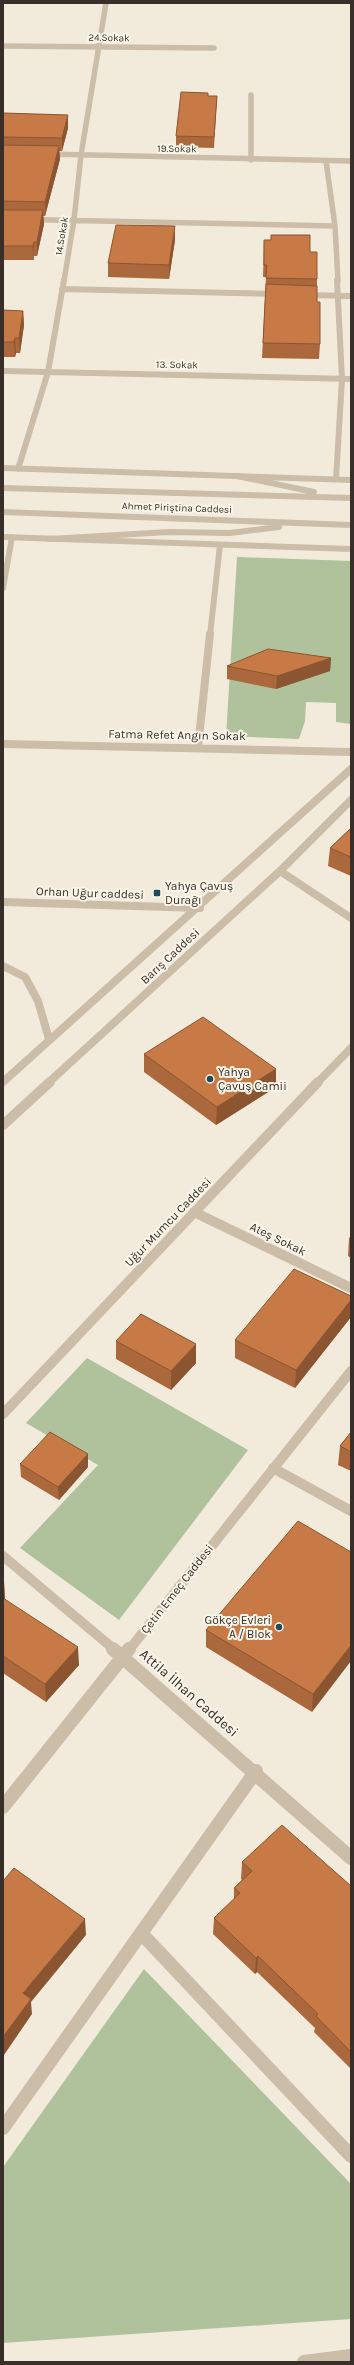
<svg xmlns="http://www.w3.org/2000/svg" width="354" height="2365" font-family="Karla,sans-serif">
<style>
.green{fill:#afc29c}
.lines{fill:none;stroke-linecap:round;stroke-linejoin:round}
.minor-far4{stroke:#cbbda8;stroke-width:5.5}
.minor-far3{stroke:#cbbda8;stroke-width:6}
.minor-far2{stroke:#cbbda8;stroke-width:8}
.minor-far1{stroke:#cbbda8;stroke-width:10}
.minor{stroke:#cbbda8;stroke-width:14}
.tertiary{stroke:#cbbda8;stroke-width:6}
.wall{fill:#ab683c}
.shaded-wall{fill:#8b5531}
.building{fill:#c77946;stroke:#8b5531}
.poi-dot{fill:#1d4c59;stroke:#faf5e9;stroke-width:1.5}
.labels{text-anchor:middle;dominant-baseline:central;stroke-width:4;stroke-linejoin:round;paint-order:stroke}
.far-street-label{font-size:10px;fill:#372f28;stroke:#faf5e9}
.street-label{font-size:12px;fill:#372f28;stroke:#faf5e9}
.poi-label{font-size:12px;fill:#372f28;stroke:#faf5e9;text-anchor:start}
.near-street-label{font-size:14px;fill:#372f28;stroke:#faf5e9}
</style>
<rect width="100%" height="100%" fill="#f2ebdc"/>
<path class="green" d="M237,557l114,4v163l-15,-2v-19l-30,-1 -1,19 -6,18 -73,-3z
M87,1358l161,92 -129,170 -99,-72 78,-83 -72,-42z
M144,1969l207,215v135l-348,24v-176z"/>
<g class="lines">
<path class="minor-far4" d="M3,46l211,2
M251,95v65
M47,154l304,7
M326,161l9,65 3,55
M3,219l332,7
M64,281l10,-61 7,-65 25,-152"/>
<path class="minor-far3" d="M62,289l216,5
M304,295l47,1
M3,371l348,8
M3,468l348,12
M18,469l30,-97 16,-92
M336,479l6,-100 -5,-99
M3,537l348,12
M3,588l9,-51
M210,635l10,-90"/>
<path class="minor-far2" d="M3,744l348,8
M198,747l12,-113
M280,871l71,47
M3,902l197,6
M3,966l22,11 13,24 11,38
M3,1082l348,-313
M48,1083l232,-212 71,-71
M317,1083l34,-35"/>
<path class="minor-far1" d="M3,1125l47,-43
M194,1212l157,76
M3,1414l315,-332
M273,1468l78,43
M3,1556l112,94
M129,1650l222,-279"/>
<path class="minor" d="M113,1649l238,209
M3,1807l126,-158
M142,1934l209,222
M3,2128l253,-357
M304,2362l47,-6"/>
<path class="tertiary" d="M237,476l77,16
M3,488l348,10
M3,512l348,13
M49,539l120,-7 61,1 49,-6"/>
</g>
<path class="wall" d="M208,96h9l-3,52 -38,-1v-11z
M3,113l65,2v13l-6,23h-3l1,8 -15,57h-2l1,8 -7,32h-3v4h-31z
M175,240l-6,39 -61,-2v-14z
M264,240l46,12 7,27v23l3,42 -1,15 -57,-1 4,-81h-3z
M3,310l20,1 1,14 -4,28h-4l-1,4h-12z
M331,658l-1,13 -54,18 -49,-10v-13z
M351,828v48l-23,-10 2,-18z
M144,1054l132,15v18l-60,38 -72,-53z
M351,1236v22l-3,-2 1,-18z
M351,1296v21l-56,71 -60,-30v-18z
M116,1341l80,22 -25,27 -55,-31z
M351,1432v39l-13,-6 2,-19z
M88,1454v13l-29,33 -38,-23 -1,-13z
M351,1552l-39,160 -106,-65v-17z
M3,1582h1l1,17 74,66 -33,37 -43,-29z
M242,1862l109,24v183l-37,-37 1,-4 -58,-56 -2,2 -42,-40 1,-16 20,-19v-11l8,-8 -1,-1z"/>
<path class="shaded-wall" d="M68,115v13l-6,23v-13z
M59,146l1,13 -15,57v-14z
M43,210l1,14 -7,32v-14z
M175,226v14l-6,39v-14z
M34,242v18l-1,-14z
M23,311l1,14 -4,28 -1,-15z
M15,338l1,15 -1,4 -1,-15z
M331,658l-1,13 -54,18 1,-13z
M276,1069v18l-60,38 1,-18z
M351,1300v17l-56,71 1,-18z
M196,1344v19l-25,27v-19z
M88,1454v13l-29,33 -1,-13z
M4,1582l1,18 -2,3v-20z
M351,1645v16l-39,51 1,-18z
M78,1647l1,18 -33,37 -1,-18z
M85,1919l1,16 -55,67 1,12 -28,41 -1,-18 20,-44z
M258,1956l-1,16 -2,2 1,-16z"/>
<path class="building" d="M181,92l27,1v3h9l-3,41 -38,-1z
M3,113l65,2 -6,23 -59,-1z
M3,145l56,1 -14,56 -42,-1z
M3,210h40l-6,32h-3l-1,4h-30z
M116,225l59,1 -6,39 -61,-2z
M271,235h39v17h7v27l-51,-1 1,-13h-3v-25h7z
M266,284l51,2v16h3v42l-57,-1z
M3,310l20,1 -4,27h-4l-1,4h-11z
M268,649l63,9 -54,18 -50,-10z
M351,828v29l-21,-9z
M203,1017l73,52 -59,38 -73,-53z
M294,1269l57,27v4l-55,70 -61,-30z
M141,1314l55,30 -25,27 -55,-30z
M50,1432l38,22 -30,33 -38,-23z
M351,1432v20l-11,-6z
M298,1521l53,31v93l-38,49 -107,-64z
M3,1598l75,49 -33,37 -42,-28z
M282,1825l69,61v166l-35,-36 2,-2 -60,-58 -2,2 -42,-40 26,-25 -6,-5 18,-17 -10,-9z
M14,1868l71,51 -62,74 8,6 -28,38v-156z"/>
<g class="poi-dot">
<rect x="153" y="889" width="8" height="8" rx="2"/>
<circle cx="210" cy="1079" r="4"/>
<circle cx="279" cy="1627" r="4"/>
</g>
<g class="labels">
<g class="far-street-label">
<text transform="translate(109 38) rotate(1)">24.Sokak</text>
<text transform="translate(177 149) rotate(1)">19.Sokak</text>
<text transform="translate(62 236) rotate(-81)">14.Sokak</text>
<text transform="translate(177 365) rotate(1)">13. Sokak</text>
<text transform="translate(177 508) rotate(2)">Ahmet Piriştina Caddesi</text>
</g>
<g class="street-label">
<text transform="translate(177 735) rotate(1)">Fatma Refet Angın Sokak</text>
<text transform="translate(90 893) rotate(2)">Orhan Uğur caddesi</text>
<text transform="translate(170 956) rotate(-43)">Barış Caddesi</text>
<text transform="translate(168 1222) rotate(-46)">Uğur Mumcu Caddesi</text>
<text transform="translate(278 1239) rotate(26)">Ateş Sokak</text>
<text transform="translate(177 1589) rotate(-52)">Çetin Emeç Caddesi</text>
</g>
<g class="poi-label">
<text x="165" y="886">Yahya Çavuş<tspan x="165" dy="14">Durağı</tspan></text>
<text x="218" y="1072">Yahya<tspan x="218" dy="14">Çavuş Camii</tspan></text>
<text x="271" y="1620" text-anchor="end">Gökçe Evleri<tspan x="271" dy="14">A / Blok</tspan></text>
</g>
<g class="near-street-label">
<text transform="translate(189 1693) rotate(41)">Attila İlhan Caddesi</text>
</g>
</g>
<rect width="354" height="2365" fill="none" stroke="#372f28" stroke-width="8"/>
</svg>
